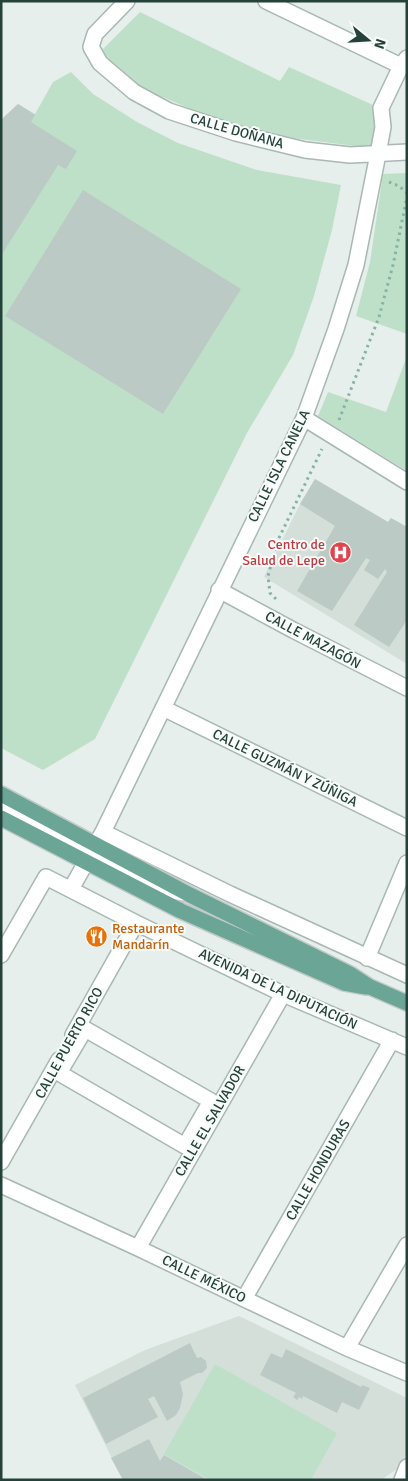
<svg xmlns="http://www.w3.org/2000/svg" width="408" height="1481" font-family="Signika,sans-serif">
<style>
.built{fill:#d4dfda}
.green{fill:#bfe0c8}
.building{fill:#bbcac4}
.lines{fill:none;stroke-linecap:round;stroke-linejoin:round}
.minor-casing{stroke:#a8b8b2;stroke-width:18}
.major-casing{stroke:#c2cac8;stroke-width:18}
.path{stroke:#86b3a5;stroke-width:3;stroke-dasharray:2.5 4;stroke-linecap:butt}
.minor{stroke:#fff;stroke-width:15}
.major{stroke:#6aa596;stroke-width:15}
.labels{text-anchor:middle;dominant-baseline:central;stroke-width:4;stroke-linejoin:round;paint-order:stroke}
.street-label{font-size:14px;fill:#24423a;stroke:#f7fbf9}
.health-label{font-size:14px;fill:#be3a42;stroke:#f7fbf9;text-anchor:end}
.food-label{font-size:14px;fill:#c56008;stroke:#f7fbf9;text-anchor:start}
</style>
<rect width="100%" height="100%" fill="#e6efeb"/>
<path class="built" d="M315,479l73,43 3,-4 16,9v137l-143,-87 36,-73z
M239,1316l168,82v56l-4,11 -22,15h-258l-48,-95 70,-35z"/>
<path class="green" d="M140,12l140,69 9,-14 84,38 5,22 -7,21 -79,-10 -85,-22 -63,-27 -38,-28 -3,-12z
M71,72l22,22 44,28 41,21 79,27 84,15 -9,45 -18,66 -21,59 -46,78 -152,306 -52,31 -42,-22v-628l17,-16 17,10 18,-32z
M407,173v161l-51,-18 14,-54 13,-88z
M407,356v115l-89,-55 10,-24 58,20z
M215,1364l122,69 -26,47h-101l-46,-26z"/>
<path class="building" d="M18,104l17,11 -4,7 46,29 -11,18 -8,-4 -57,91v-136z
M83,190l158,99 -78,125 -158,-98z
M315,479l73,43 3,-4 16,9v93l-18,27 -35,-22 33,-53 -2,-3 -7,10 -14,-9 6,-10 -4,-2 -34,53 -35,-20 38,-65 -35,-22z
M190,1343l7,15 4,-1 5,4 1,7 -5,5h-4l-18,9 3,12 -3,14 -4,7 -9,6 -13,-25 -6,3 10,18 -52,27 -23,-46z
M286,1349l75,38 1,-2 8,3 -11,22 -17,-8 -5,11 -34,-17 -1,3 -3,-2 -2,3 -4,-3 3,-4 -36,-18 11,-22 11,5z
M149,1439l11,22 4,-6 40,23 -1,2h-80l-12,-22z"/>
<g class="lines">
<defs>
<path id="minor" d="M127,1l-32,33 -4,13 9,16 34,29 35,19 67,22 69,17 45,5 57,-3
M266,1l135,65
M304,418l103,64
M219,590l74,40 114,58
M163,708l244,120
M1,806l160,83 21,4
M103,832l127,62 177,81
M71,889l32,-57 201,-414 32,-89 20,-64 22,-111 5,-27 -2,-19 20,-42 6,-8
M1,955l45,-78 90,46 147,71 124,53
M367,958l40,-95
M85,1029l126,72 -26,45 -126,-73z
M73,1035l63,-112
M1,1162l58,-102
M1,1185l137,63 209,100 60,25
M138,1248l145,-254
M244,1299l148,-259
M347,1348l60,-103
M402,1480l5,-13"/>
<path id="major" d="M1,794l189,101 160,79 20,13 37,16
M1,818l180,93 163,72 22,4"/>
</defs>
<use href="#minor" class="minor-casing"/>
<use href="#major" class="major-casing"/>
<path class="path" d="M389,182l10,4 8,7
M339,420l40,-103 14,-52 14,-68
M276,599l-6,-6 -2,-17 9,-34 45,-93"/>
<use href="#minor" class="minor"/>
<use href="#major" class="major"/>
</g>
<defs>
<symbol id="hospital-disc" viewBox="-11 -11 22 22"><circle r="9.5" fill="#e0444e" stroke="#f7fbf9"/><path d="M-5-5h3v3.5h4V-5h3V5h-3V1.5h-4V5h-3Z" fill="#fff"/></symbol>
<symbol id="restaurant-disc" viewBox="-11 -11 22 22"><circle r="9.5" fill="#e8710a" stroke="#f7fbf9"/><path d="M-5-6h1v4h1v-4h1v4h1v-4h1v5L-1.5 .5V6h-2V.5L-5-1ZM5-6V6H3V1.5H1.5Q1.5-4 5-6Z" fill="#fff"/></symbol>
</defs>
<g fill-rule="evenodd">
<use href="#hospital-disc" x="328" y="540" width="25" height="25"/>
<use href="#restaurant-disc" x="84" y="924" width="25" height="25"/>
</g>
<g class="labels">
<g class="street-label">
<text transform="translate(237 131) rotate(16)">CALLE DOÑANA</text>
<text transform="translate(279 466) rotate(-64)">CALLE ISLA CANELA</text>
<text transform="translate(313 640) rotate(28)">CALLE MAZAGÓN</text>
<text transform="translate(285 768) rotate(26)">CALLE GUZMÁN Y ZÚÑIGA</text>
<text transform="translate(278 989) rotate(25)">AVENIDA DE LA DIPUTACIÓN</text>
<text transform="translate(69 1043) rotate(-61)">CALLE PUERTO RICO</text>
<text transform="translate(210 1121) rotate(-60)">CALLE EL SALVADOR</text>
<text transform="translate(318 1170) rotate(-60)">CALLE HONDURAS</text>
<text transform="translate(204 1279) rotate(26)">CALLE MÉXICO</text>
</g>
<g class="health-label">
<text x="325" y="544">Centro de<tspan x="325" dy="16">Salud de Lepe</tspan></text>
</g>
<g class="food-label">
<text x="112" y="928">Restaurante<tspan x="112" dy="16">Mandarín</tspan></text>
</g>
</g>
<rect width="408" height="1481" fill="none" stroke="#24423a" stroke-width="5"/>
<g transform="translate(368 40) rotate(108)" stroke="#f7fbf9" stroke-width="4" paint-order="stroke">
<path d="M0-4L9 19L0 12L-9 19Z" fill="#24423a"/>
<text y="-8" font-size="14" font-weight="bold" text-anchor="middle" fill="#24423a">N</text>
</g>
</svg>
